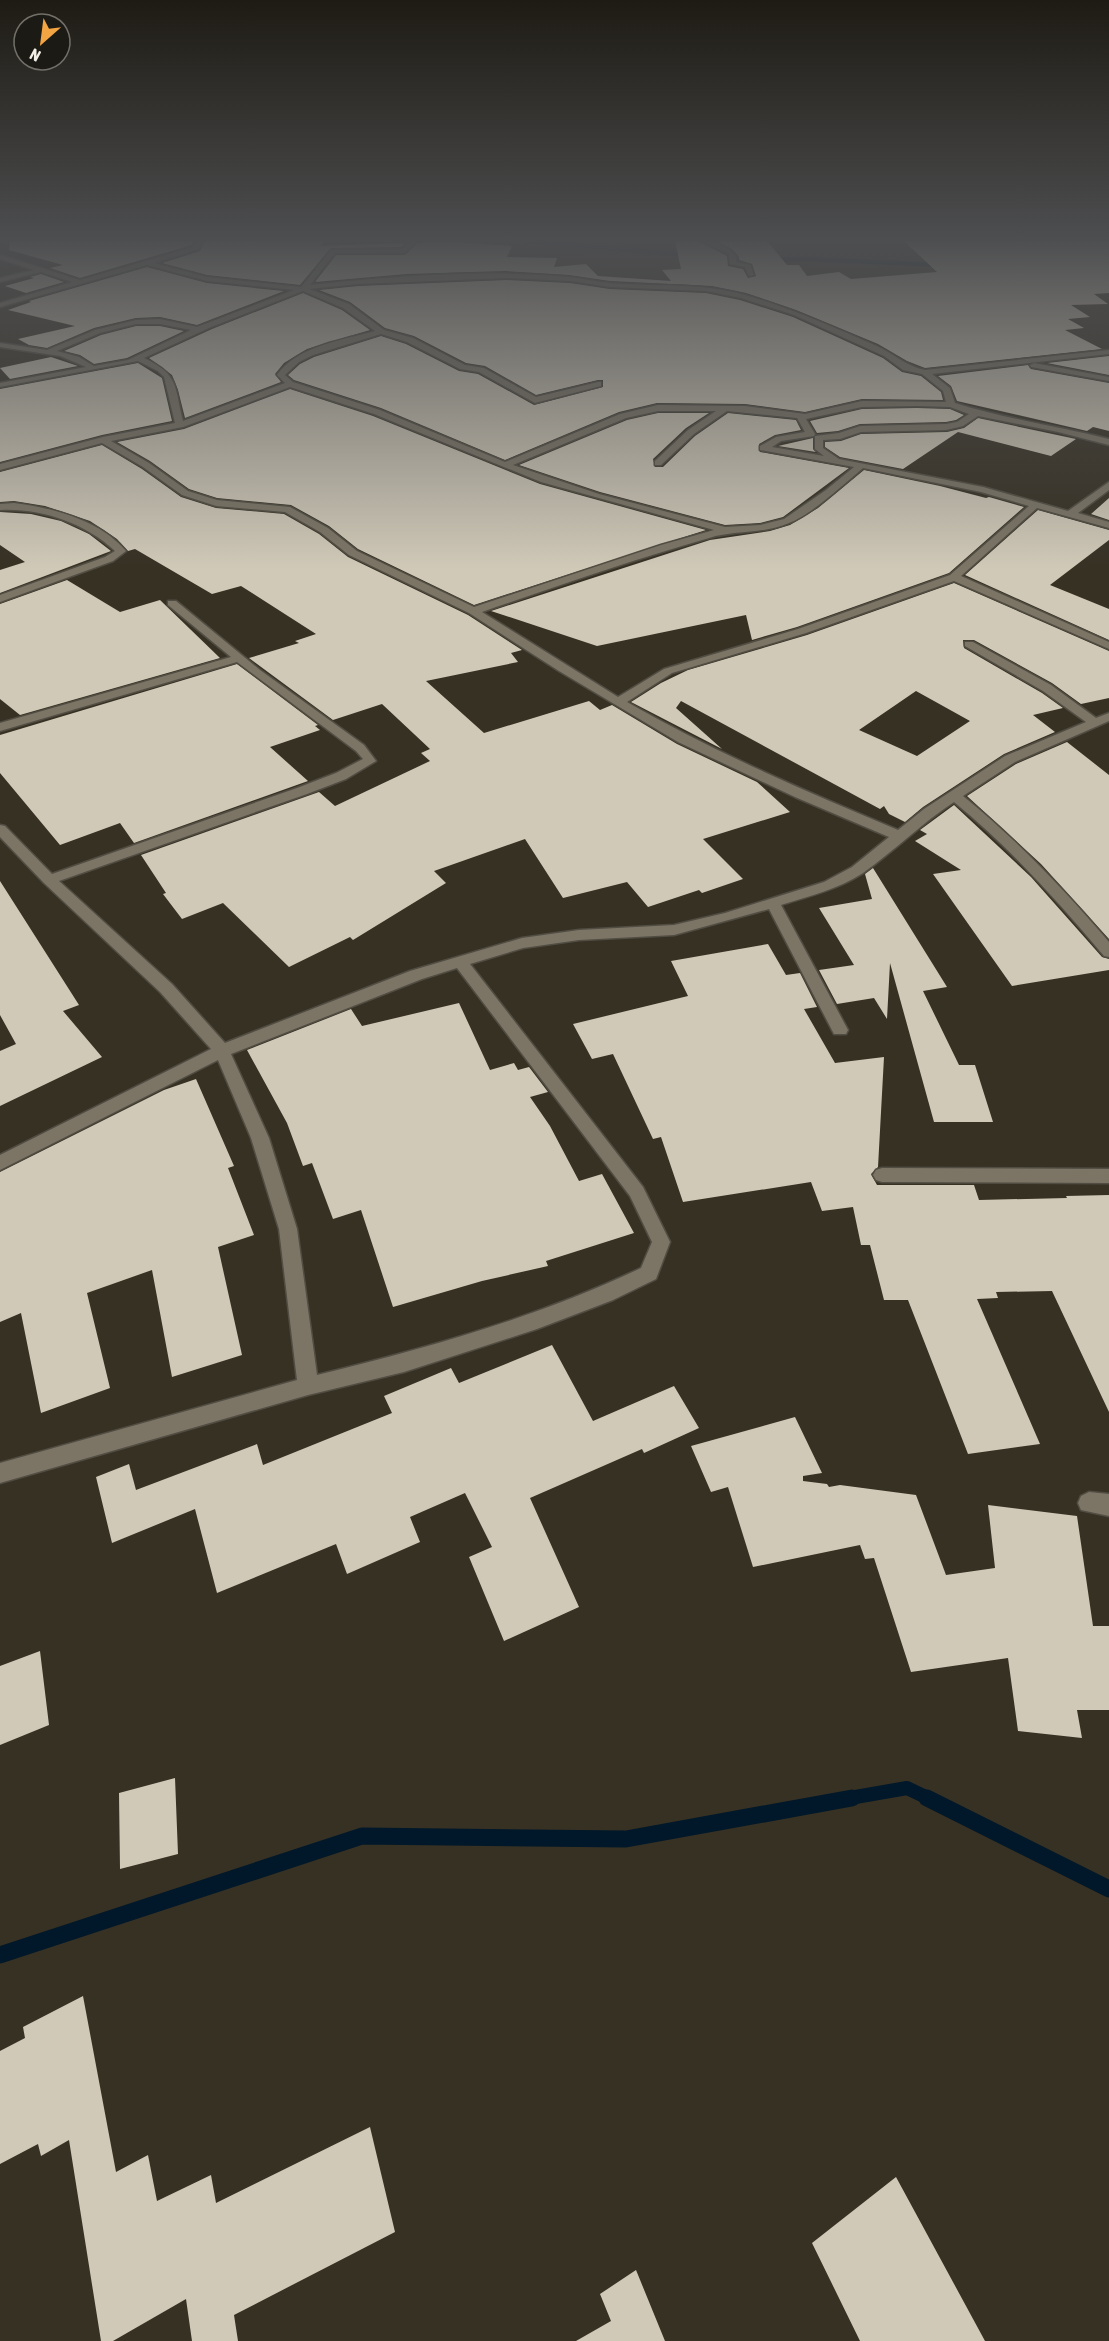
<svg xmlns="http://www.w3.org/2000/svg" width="1109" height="2341" font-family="'Asap Condensed',sans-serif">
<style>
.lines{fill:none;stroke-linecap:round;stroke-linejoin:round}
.stream-far2{stroke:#001829;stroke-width:4.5}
.stream-far1{stroke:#001829;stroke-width:14}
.stream{stroke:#001829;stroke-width:17}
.building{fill:#d0c9b8;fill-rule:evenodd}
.minor-casing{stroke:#514d42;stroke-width:3}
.minor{fill:#7c7566;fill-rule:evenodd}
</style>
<rect width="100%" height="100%" fill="#373124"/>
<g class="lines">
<path class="stream-far2" d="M523,241l167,14
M768,260l38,-1 136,6"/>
<path class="stream-far1" d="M844,1799l63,-11 23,11"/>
<path class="stream" d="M927,1798l182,91
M0,1955l362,-119 264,3 226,-41"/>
</g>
<path class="building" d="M10,241h184l-2,4 -112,33 -30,-10 13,-3 -54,-15z
M205,241h120l-5,5 85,-3 -3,4 -71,1 -31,37 -93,-10 -45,-12 38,-12z
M675,241h23l29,15 1,10 15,3 5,9 8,-2 -4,-12 -13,-4v-3l-7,-8 -16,-8h51l20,24h12l8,11 32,-4 12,7 86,-7 -33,-31h205v52l-15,1 14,10 -37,1 19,12 -22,2 16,9 -19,2 37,19 -177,19 -18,-7 -29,-17 -82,-34 -50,-17 -34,-7 -102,-5 -41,-6 -64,-4 -98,3 -92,8 21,-27h69l13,-12 31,-1 63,4 -5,11 50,1 -3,9 32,-3 12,12 73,5 -9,-11 19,-1z
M147,267l60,16 77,8 -87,34 -37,-8 -24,1 -42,10 -47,20 -18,-3 -11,-6 57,-13 -67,-16 23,-8 -2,-1z
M41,274l23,8 -38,11 -21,-7 29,-8 -4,-1z
M506,280l64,3 40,6 96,4 34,7 53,17 90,41 19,14 19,4 20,16 2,8 -81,-1 -57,13 -60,-8 -88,-1 -38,9 -114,48 -124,-52 -87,-28 -6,-5 12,-11 14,-7 67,-21 25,8 53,27 19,3 56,31 69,-18v-7h-5l-62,15 -51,-29 -19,-3 -52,-27 -29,-8 -35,-26 -31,-12 39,-4z
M303,293l39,17 28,20 -63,19 -23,14 -9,11 6,8 -96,36 -7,-28 -6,-15 -23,-17 63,-29z
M136,326h24l24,5 -57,27 -33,6 -14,-9 -16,-4 37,-16z
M1109,356v19l-62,-12z
M51,357l27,9 -68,13 -10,-11z
M138,363l24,15 10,43 -70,14 -102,27v-73z
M1028,365l3,4 78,14v48l-16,-4 -6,4 -130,-30 -6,-15 -13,-10z
M290,389l83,27 167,68 166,46 -232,75 -116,-56 -29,-23 -38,-21 -74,-7 -28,-9 -39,-28 -33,-19 67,-13z
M917,408l33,1 14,6 -8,5 -10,2 -86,2 -22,7 -21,2 -7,-12 52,-12z
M658,413h51l-23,15 -33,31 2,8h8l32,-31 33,-23 68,7 5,10 -26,5 -16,9 1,8 89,16 -66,49 -23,6 -35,2 -125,-33 -81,-27 108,-45z
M978,418l98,21 -25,17 -93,-24 -55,37 -63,-12 -15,-10v-5l16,-1 20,-7 86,-2 17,-4z
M813,438v11l3,3 -38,-6z
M102,445l40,24 39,28 35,11 68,6 35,20 29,23 120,58 54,35 -11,3 7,9 -92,19 58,52 105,-32 11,9 12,-5 65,39 80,38 33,30 -87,27 40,40 -41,14 -3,-3 -51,17 -21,-25 -64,16 -38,-59 -91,32 12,12 -93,57 -3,-3 -61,30 -66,-64 -41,16 -19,-25 3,-1 -25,-38 178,-63 16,14 95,-45 -9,-8 9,-4 -48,-45 -49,16 -84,-62 50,-15 -4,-2 21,-7 -75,-48 -29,8 -77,-45 -7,2 -11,-12 -27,-18 -45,-15 -31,-5 -14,1v-30z
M864,470l76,16 46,12 3,-1 35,10 -75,66 -152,54 -45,13 -6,-25 -149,31 -106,-35 219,-71 60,-9 20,-6 28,-17z
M1109,498v22l-18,-6z
M1038,510l71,20v10l-59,45 59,24v31l-144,-65z
M0,512l31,2 30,7 28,13 22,17 -111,42v-23l25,-8 -25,-17z
M67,580l53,32 40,-12 60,58 -200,57 -20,-16v-95z
M954,583l155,68v47l-28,6 -29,-21 -78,-43h-11l1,8 78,45 21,15 -30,7 22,17 -51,22 -81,53 -18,15 -16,-8 -5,-8 -4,3 -199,-108 -5,7 46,41 -91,-47 30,-19 27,-13 119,-35zM916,691l54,30 -53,35 -58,-26z
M237,664l81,61 -3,1 5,4 -50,17 38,34 -174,62 -14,-20 -60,22 -60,-72v-38z
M1067,742l42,33v164l-68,-75 -74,-68 49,-32z
M954,805l77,72 71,80 7,2v11l-97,16 -79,-112 28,-4 -46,-29 12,-7 -7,-4z
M873,868l74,119 -24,4 36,74h16l18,57h-59l-44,-159 -3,56 -13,-21 -37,6 -18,-34 35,-5 -35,-57 53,-9 -7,-25z
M0,881l79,124 -16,6 39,46 -102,49v-55l16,-7 -16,-29z
M768,944l18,31 14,-2 17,34 -13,2 31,54 49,-6 -6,110 -7,7 6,11h97l5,15 88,-2 -1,-2 43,-1v217l-57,-121 -56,1 2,6 -21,1 63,145 -72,10 -60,-154h-24l-14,-55h-9l-8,-38 -31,4 -11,-29 -128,20 -22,-65 -8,2 -40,-85 -21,5 -19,-35 115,-28 -17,-35z
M459,1003l31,67 24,-7 4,7 11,-3 19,25 -18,5 20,29 29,55 23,-7 32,59 -88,28 2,5 -66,15 -89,26 -32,-97 -28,9 -21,-56 -9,3 -16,-43 -40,-73 104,-41 11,17z
M196,1079l38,87 -6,2 26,67 -36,12 24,108 -70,22 -20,-107 -65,23 23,95 -69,25 -20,-100 -21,9v-150l164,-82z
M552,1345l41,76 81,-35 25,42 -55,25 -2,-4 -112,49 49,109 -75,34 -35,-84 23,-10 -27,-54 -55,24 10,25 -73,32 -11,-30 -119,49 -22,-84 -83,34 -16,-66 33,-13 7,26 121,-46 6,21 129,-52 -8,-17 67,-28 8,15z
M795,1417l27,56 -19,3v5l24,3 2,3 11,-2 76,10 30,80 49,-7 -7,-63 89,11 16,110h16v84h-32l5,28 -64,-7 -10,-73 -97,14 -37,-114 -9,1 -5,-14 -107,22 -25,-80 -17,5 -20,-46z
M40,1651l9,74 -49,20v-79z
M175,1778l3,76 -58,15 -1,-76z
M83,1996l33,176 32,-17 9,46 54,-26 5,28 154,-76 25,105 -161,83 4,26h-46l-6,-42 -73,42h-12l-32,-201 -28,16 -3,-12 -38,20v-113l25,-13 -2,-11z
M896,2177l89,164h-125l-48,-98z
M636,2270l29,71h-89l35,-20 -11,-27z"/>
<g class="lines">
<defs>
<path id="minor" d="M197,241h6l-4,8 -45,14 53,14 94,10 30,-37 72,-1 7,-8h7l-12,12h-70l-25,32c84,-9 175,-16 259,-8 14,1 27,5 41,6 45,4 91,-1 135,12 46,13 88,32 132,51 17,8 29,20 48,24l184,-20v4l-177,20 18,14 5,15c50,16 103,23 154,36v6l-51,-13 -80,-16 -15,10 -17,4 -85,2 -21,7 -17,1v8l16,11 144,28 85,24 41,-29v8l-31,23 31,9v6l-72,-20 -76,68 148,66v7l-155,-68 -148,52 -134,40 -45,29c87,50 178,89 271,128l26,-21 81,-53 81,-34 -43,-31 -78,-45v-4h8l78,43 45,33 13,-5v8l-94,41 -52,34c54,44 101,93 146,146v15l-5,-1c-47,-56 -94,-108 -150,-154 -32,21 -60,49 -91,71 -24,16 -54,23 -82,32l67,125 -2,4h-12l-65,-125 -95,26 -95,5 -56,8 -53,16 173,223 27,55 -14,37 -43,21 -76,29 -133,43 -96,23 -308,88v-20l297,-83 -18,-151 -28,-91 -33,-78 -218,110v-15l211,-106 -51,-57 -116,-109 -44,-46v-12l5,1 47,48 245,-86 39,-15 27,-14 -7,-8 -119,-89 -237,69v-8l231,-66 -63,-52v-4h8l84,69 104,75 12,16 -30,18 -39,15 -248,87 113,103 53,59 185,-72 112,-33 57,-8 95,-5 51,-12 99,-31 28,-15 37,-30 -94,-40 -117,-55 -119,-71 -90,-58 -120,-58 -29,-23 -35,-20 -69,-6 -34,-11 -39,-28 -41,-24 -102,27v-6l103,-27 72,-14 -11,-46 -6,-6 -20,-10 -138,26v-4l86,-16 -26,-11 -60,-9v-4l47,7 48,-20 41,-10 24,-1 37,8 97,-37 -87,-9 -60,-16 -147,42v-4l72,-21 -31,-10 -41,10v-4l34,-8 -34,-11v-4l80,25 114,-33zM506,278l64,3 40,6 96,4 35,7 53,17 90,41 19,14 19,4 21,17 3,11 -84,-1 -57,13 -60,-8 -87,-1 -38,9 -115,48 -125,-52 -87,-28 -8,-7 14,-13 14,-7 68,-21 26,8 53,27 19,3 56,31 66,-17v-4h-3l-62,15 -52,-29 -19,-3 -52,-27 -29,-8 -35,-26 -40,-15 49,-5zM303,291l40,17 32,23c-32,9 -78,15 -98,44l8,8 -102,38c-9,-35 -3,-46 -39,-63l67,-31zM136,324h24l31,6 -63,30 -34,6 -15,-9 -22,-6 43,-18zM290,387l84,27 167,68 173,48 -53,15 -187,62 -117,-56 -29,-23 -38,-21 -73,-7 -29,-9 -39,-28 -38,-22 72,-14zM917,406l33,1 19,7 -12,8 -11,2 -86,2 -21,7 -24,3v13l9,7 -52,-9 9,-6 33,-5 1,-2 -9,-15 56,-12zM658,411h58l-28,19 -33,31v4h6l33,-31 33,-23 70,7 8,14 -29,5 -16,9v4l94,17 -28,23 -42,29 -24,6 -35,2 -126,-33 -86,-29 113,-47zM863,468l118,24 48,14 -79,69 -152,54 -134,40 -46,28 -136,-85c75,-26 150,-52 227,-74 26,-8 55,-4 80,-15 22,-8 55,-39 74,-55zM457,968l173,228 22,46 -11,26c-103,49 -213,80 -324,107l-20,-146 -28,-91 -38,-84 191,-75z
M700,241c13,0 31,6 37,17l-1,4 14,3 4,10 -5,1 -4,-9 -15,-3 -1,-10z
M1034,363l75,14v4l-78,-14 -1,-2z
M14,503c39,5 86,17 112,48l-13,10 -113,41v-7l105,-38 10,-6c-30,-28 -74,-43 -115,-41v-6z
M882,1168l227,1v14l-227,-1 -6,-2 -3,-5 3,-5z
M1089,1492l20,2v22l-28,-6 -3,-7 3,-7z"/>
</defs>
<use href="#minor" class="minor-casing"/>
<use href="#minor" class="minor"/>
</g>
<linearGradient id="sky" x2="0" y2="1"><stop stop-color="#1e1b14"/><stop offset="0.42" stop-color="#4d4e50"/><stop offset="1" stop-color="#4d4e50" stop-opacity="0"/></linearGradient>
<rect width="1109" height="569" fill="url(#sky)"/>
<g transform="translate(42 42) rotate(208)"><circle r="28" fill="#1c1a14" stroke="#727069" stroke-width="1.5"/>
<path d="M0-4.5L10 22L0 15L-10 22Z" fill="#f3a443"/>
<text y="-9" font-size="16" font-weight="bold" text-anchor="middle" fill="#f4f0e8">N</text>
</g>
</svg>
